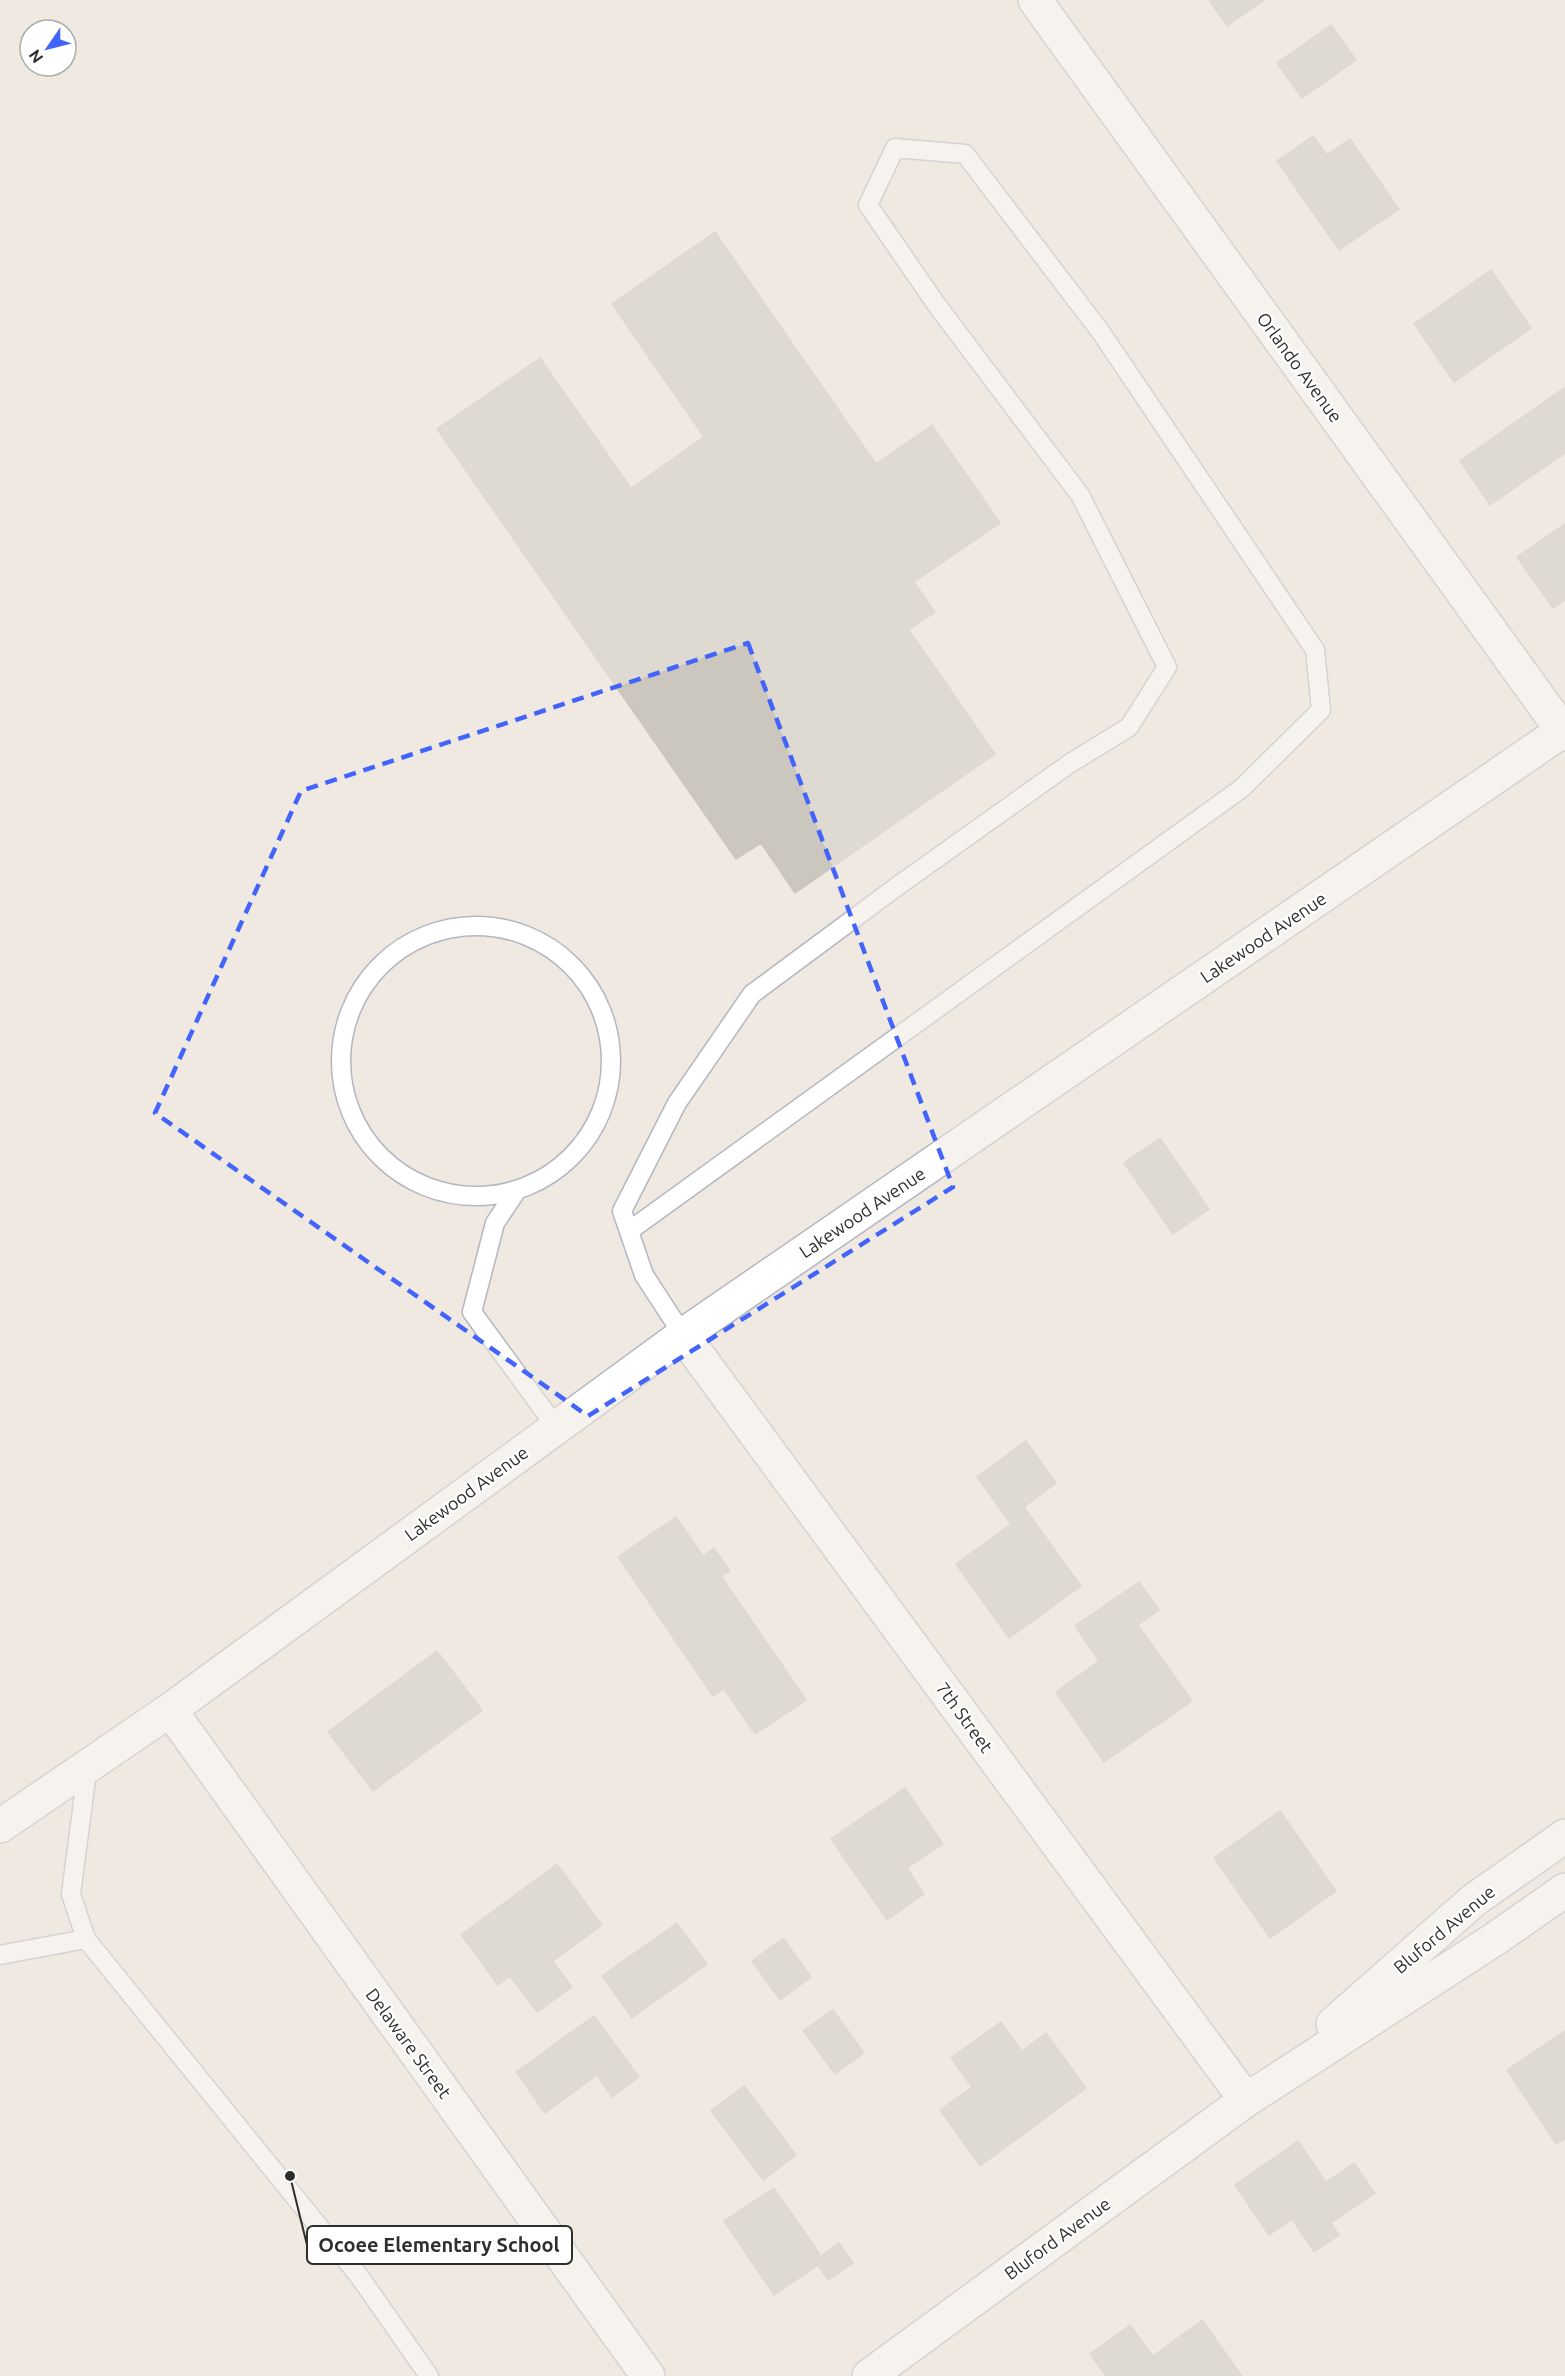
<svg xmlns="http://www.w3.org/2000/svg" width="1565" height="2376" font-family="Ubuntu,sans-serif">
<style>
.building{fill:#cbc7bf;stroke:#cbc5ba;stroke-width:1.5}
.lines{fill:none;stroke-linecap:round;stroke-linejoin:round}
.service-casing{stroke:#b4b7c1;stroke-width:21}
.minor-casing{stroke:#b4b7c1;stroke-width:36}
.tertiary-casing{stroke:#b4b7c1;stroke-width:36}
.service{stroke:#fff;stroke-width:18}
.minor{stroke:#fff;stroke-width:33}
.tertiary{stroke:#fff;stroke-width:33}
.marked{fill:none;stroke:#4264fb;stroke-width:4.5;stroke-dasharray:12 8;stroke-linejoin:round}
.labels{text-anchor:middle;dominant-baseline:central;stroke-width:4.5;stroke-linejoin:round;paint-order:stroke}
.street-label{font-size:18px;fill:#2e2e2e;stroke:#fff}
.leader{fill:none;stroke:#2e2e2e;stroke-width:2}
.callout-dot{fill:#2e2e2e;stroke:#fff;stroke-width:2}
.callout{fill:#fff;stroke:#2e2e2e;stroke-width:2}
.callout-label{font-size:20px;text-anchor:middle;font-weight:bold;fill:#2e2e2e}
</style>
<rect width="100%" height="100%" fill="#efe9e1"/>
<path class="building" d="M1209,0h55l-37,26z
M1331,25l25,35 -54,38 -25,-35z
M1313,136l14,19 23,-16 49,70 -60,41 -62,-89z
M715,232l161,232 56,-39 68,98 -86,59 21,30 -26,18 86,124 -200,139 -34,-50 -25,16 -299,-430 103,-71 91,130 73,-51 -92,-133z
M1491,270l40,58 -77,54 -40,-58z
M1564,388l1,65 -75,52 -30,-44z
M1565,524v76l-12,8 -36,-51z
M1160,1138l49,71 -36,25 -49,-71z
M1026,1441l30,42 -32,24 57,79 -72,52 -53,-74 55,-40 -34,-47z
M676,1517l27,39 11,-8 16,23 -9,5 85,124 -51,34 -31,-45 -11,7 -95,-139z
M1139,1582l20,28 -21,15 54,76 -88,61 -48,-70 43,-31 -24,-35z
M437,1651l45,59 -109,81 -45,-59z
M905,1788l38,56 -36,24 17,26 -37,26 -56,-81z
M1280,1811l56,80 -66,47 -56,-80z
M557,1864l45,61 -49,36 19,26 -35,25 -27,-36 -12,9 -37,-50z
M677,1923l30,41 -75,54 -30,-42z
M783,1938l28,39 -31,23 -28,-39z
M833,2010l31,43 -29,21 -32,-43z
M594,2016l45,61 -27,20 -15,-22 -52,38 -29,-41z
M1001,2022l21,29 24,-18 40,55 -106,78 -40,-56 32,-23 -21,-29z
M1565,2031v108l-9,5 -49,-74z
M744,2086l52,69 -33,25 -52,-69z
M1298,2141l28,41 28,-19 21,30 -44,30 8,12 -25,17 -22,-33 -23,16 -34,-50z
M774,2188l47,68 18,-13 14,20 -25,17 -10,-15 -44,30 -50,-74z
M1202,2320l40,56h-136l-16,-22 40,-29 23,31z"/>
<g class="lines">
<defs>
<path id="service" d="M341 1061a135 135 0 1 1 270 0a135 135 0 1 1-270 0Z
M517,1190l-22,33 -23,89 84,115
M629,1231l613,-443 79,-78 -6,-60 -215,-319 -135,-177 -70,-6 -27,57 68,99 144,191 87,172 -38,60 -60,37 -170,121 -147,109 -75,109 -55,108 22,64 39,60
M88,1764l-17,130 15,45 273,337 70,100
M0,1955l86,-16"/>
<path id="minor" d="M683,1335l563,765
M170,1710l478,666
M0,1826l170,-116 513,-375 882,-606"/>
<path id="tertiary" d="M1035,0l530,734
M1333,2024l141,-124 91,-64
M869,2376l377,-276 249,-161 70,-49"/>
</defs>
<use href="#service" class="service-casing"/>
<use href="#minor" class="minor-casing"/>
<use href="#tertiary" class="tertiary-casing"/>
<use href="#service" class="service"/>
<use href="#minor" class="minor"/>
<use href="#tertiary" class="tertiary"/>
</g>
<path d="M0 0H1565V2376H0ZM748,643l205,544 -365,229 -433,-303 146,-322z" fill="#efe9e1" fill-opacity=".55" fill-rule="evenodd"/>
<path class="marked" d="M748,643l205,544 -365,229 -433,-303 146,-322z"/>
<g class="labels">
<g class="street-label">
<text transform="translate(1300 367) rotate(54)">Orlando Avenue</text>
<text transform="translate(1263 937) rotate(-34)">Lakewood Avenue</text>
<text transform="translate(862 1212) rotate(-34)">Lakewood Avenue</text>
<text transform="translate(466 1493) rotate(-36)">Lakewood Avenue</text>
<text transform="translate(965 1717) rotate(54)">7th Street</text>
<text transform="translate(1444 1929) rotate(-40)">Bluford Avenue</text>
<text transform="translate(409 2043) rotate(54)">Delaware Street</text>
<text transform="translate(1057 2238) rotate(-36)">Bluford Avenue</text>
</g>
</g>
<path class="leader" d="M290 2176L307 2245"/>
<circle class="callout-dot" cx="290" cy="2176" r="6"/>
<rect class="callout" x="307" y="2226" width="265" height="38" rx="6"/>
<g class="callout-label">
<text x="439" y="2252">Ocoee Elementary School</text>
</g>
<g transform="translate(48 48) rotate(235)"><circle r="28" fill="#ffffff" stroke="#ababab" stroke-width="1.5"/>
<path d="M0-4.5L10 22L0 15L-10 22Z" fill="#4264fb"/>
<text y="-9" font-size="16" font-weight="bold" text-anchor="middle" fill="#2e2e2e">N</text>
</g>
</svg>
